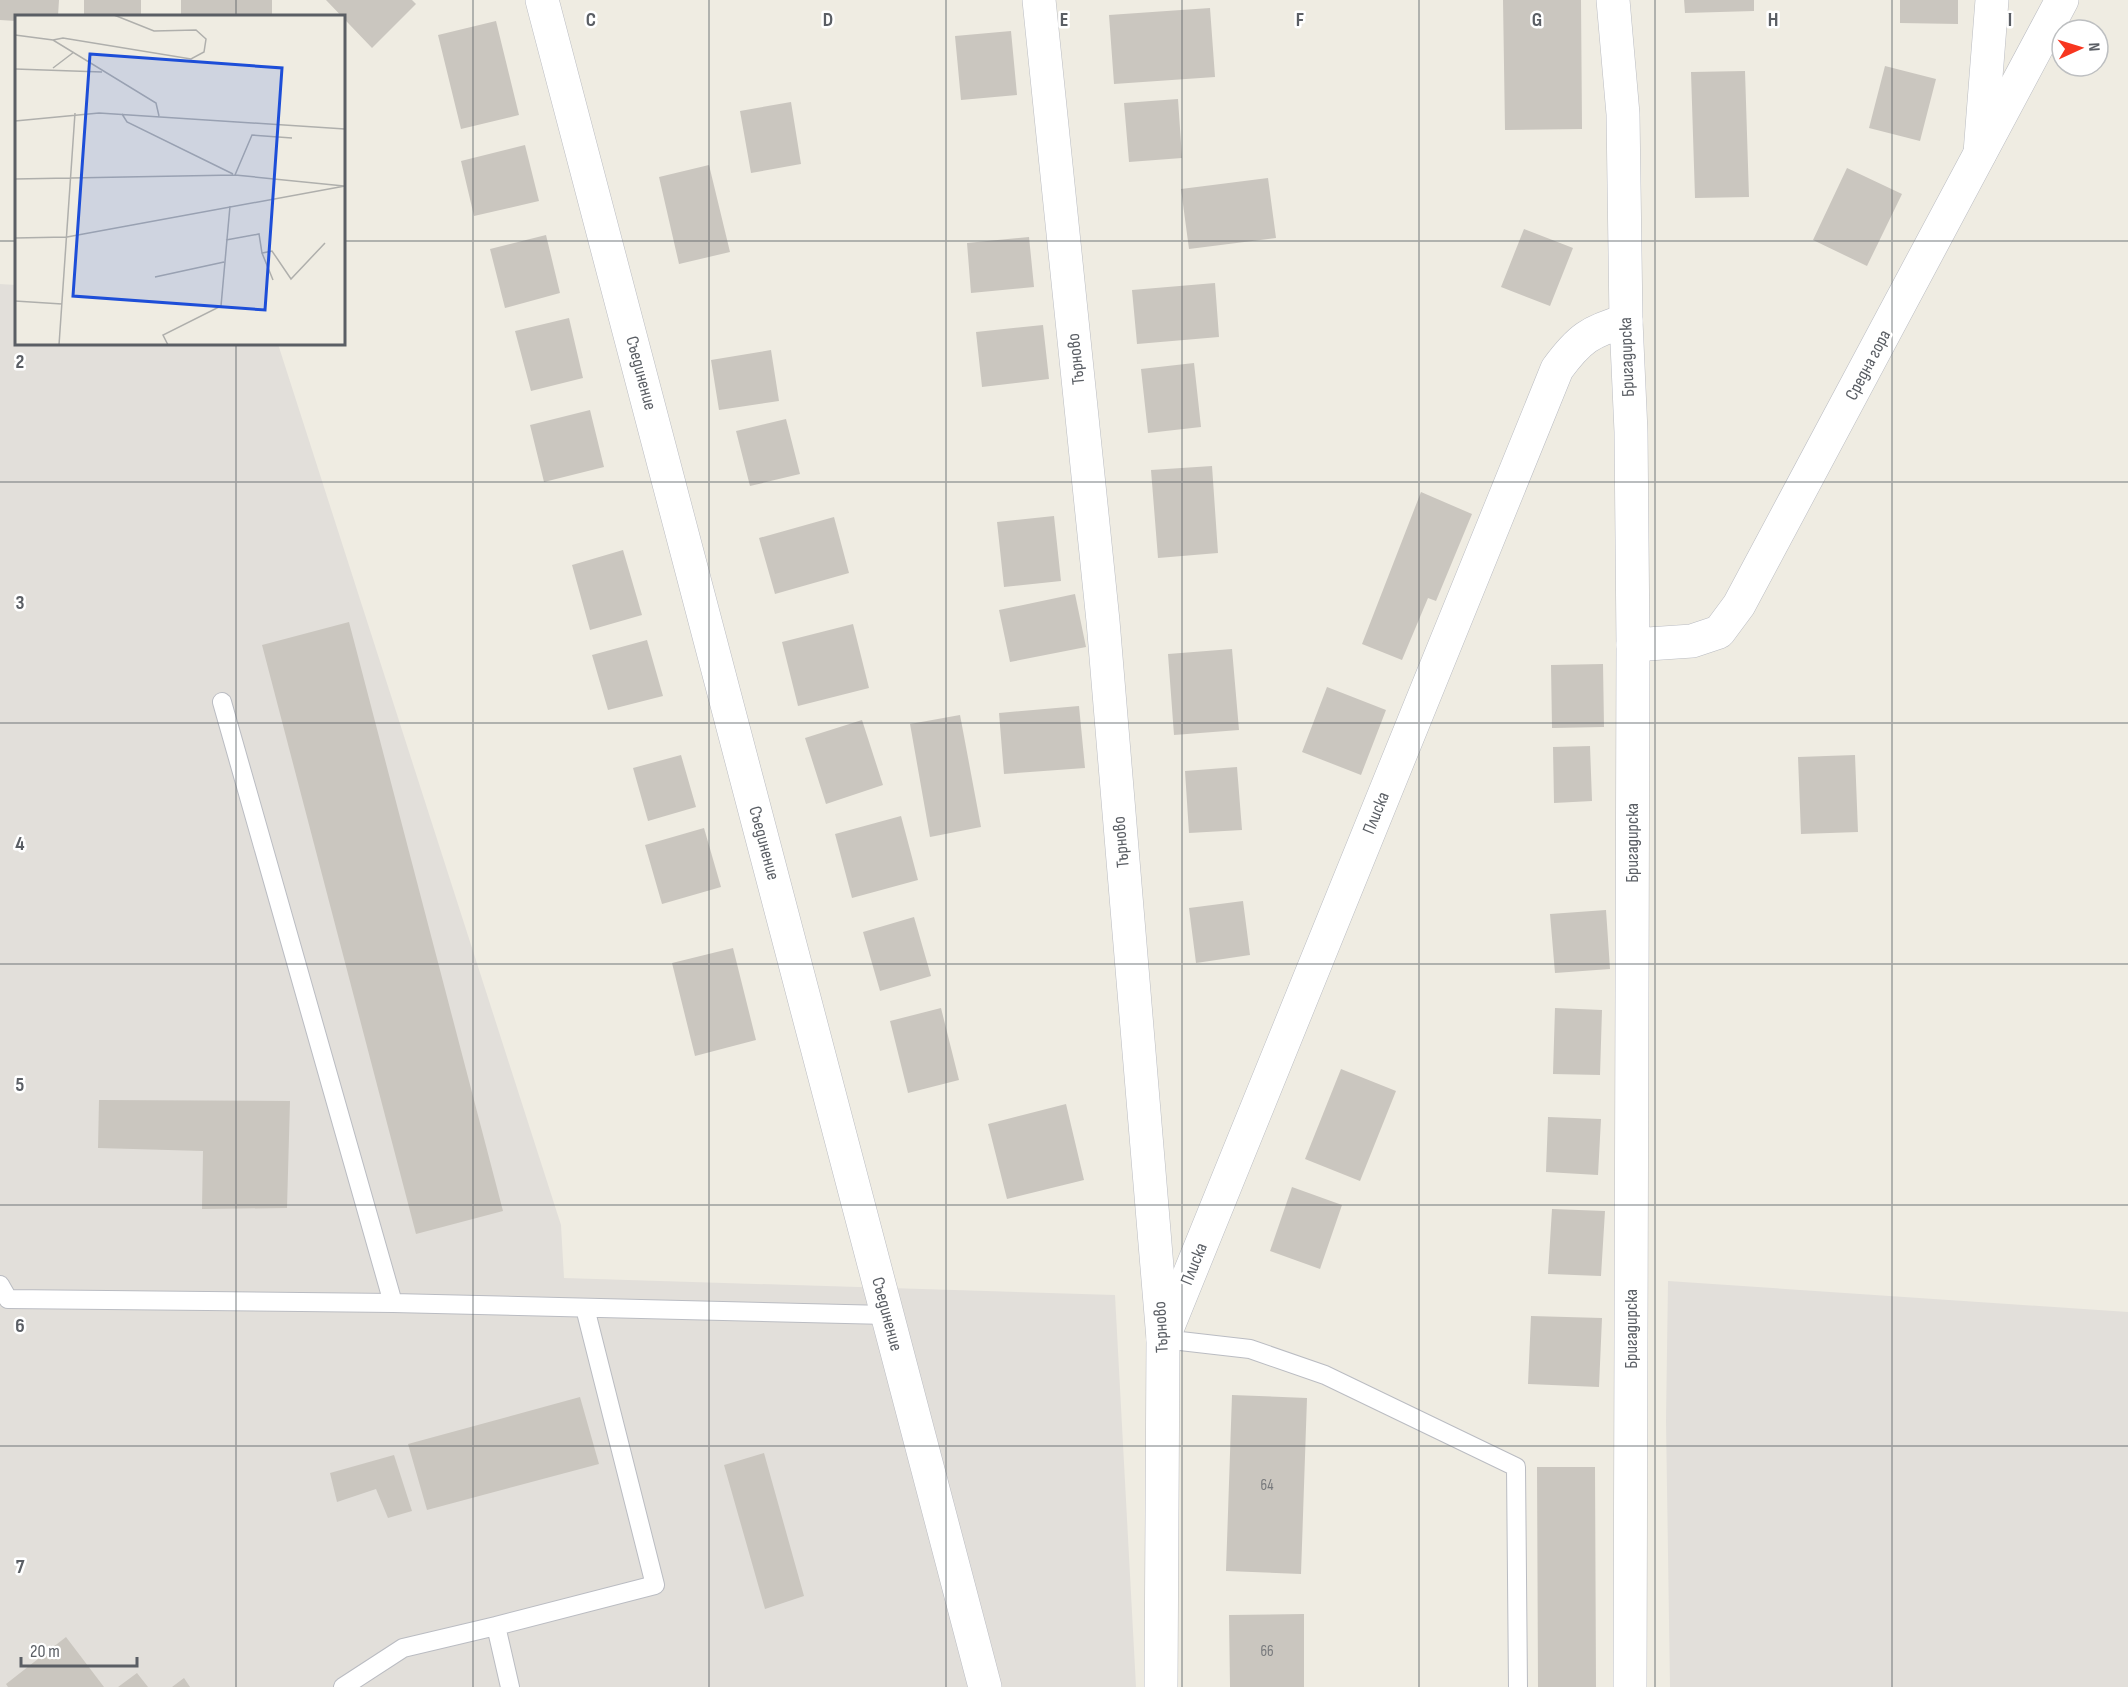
<svg xmlns="http://www.w3.org/2000/svg" width="2128" height="1687" font-family="'Sofia Sans Condensed',sans-serif">
<style>
.industrial{fill:#e2dfda}
.building{fill:#cac6bf}
.lines{fill:none;stroke-linecap:round;stroke-linejoin:round}
.service-casing{stroke:#babcc2;stroke-width:20}
.minor-casing{stroke:#babcc2;stroke-width:34}
.tertiary-casing{stroke:#babcc2;stroke-width:34}
.service{stroke:#fff;stroke-width:18}
.minor{stroke:#fff;stroke-width:33}
.tertiary{stroke:#fff;stroke-width:33}
.grid{fill:none;stroke:#5a5e64;stroke-width:1.5;stroke-opacity:0.55}
.labels{text-anchor:middle;dominant-baseline:central;stroke-width:5;stroke-linejoin:round;paint-order:stroke}
.number-label{font-size:15px;fill:#76787b}
.street-label{font-size:18px;fill:#5a5e64;stroke:#fff}
.inset-road{fill:none;stroke:#afafac;stroke-width:1.5}
.view{fill:#1d4ed8;fill-opacity:0.15;stroke:#1d4ed8;stroke-width:3}
.inset-edge{fill:none;stroke:#5a5e64;stroke-width:3}
.grid-label{font-size:20px;text-anchor:middle;font-weight:bold;fill:#5a5e64;stroke:#fff;stroke-width:5;stroke-linejoin:round;paint-order:stroke}
</style>
<rect width="100%" height="100%" fill="#efece2"/>
<path class="industrial" d="M0,284l16,1v59h262l283,881 3,53 551,17 21,392h-1136z
M1668,1281l460,31v375h-458l-4,-266z"/>
<path class="building" d="M0,0h59l-1,16h-42v5l-16,-1z
M84,0h57v16h-57z
M181,0h91v16h-91z
M326,0h86l4,4 -44,44z
M1503,0h78l1,129 -77,1z
M1684,0h70v11l-69,2z
M1900,0h58v24l-58,-1z
M1210,8l5,69 -101,7 -5,-69z
M496,21l23,94 -58,14 -23,-94z
M1011,31l6,64 -56,5 -6,-64z
M1885,66l51,13 -16,62 -51,-13z
M1745,71l4,126 -54,1 -4,-126z
M1178,99l4,59 -53,4 -5,-59z
M791,102l10,62 -50,9 -11,-62z
M525,145l14,56 -65,15 -13,-55z
M709,165l21,87 -51,12 -20,-87z
M1847,168l55,26 -35,72 -54,-26z
M1268,178l8,60 -87,11 -8,-60z
M1524,229l49,19 -23,58 -49,-19z
M546,235l14,58 -55,15 -15,-59z
M1029,237l5,50 -63,6 -4,-50z
M1215,283l4,54 -82,7 -5,-54z
M569,318l14,60 -52,13 -16,-60z
M1043,325l6,54 -67,8 -6,-55z
M771,350l8,51 -60,9 -8,-50z
M1194,363l7,64 -53,6 -7,-64z
M590,410l14,57 -60,15 -14,-57z
M786,419l14,55 -50,12 -14,-55z
M1212,466l6,87 -60,5 -7,-88z
M1421,492l51,22 -36,87 -8,-3 -26,62 -40,-16z
M1054,516l7,65 -57,6 -7,-65z
M834,517l15,56 -74,21 -16,-56z
M623,550l19,65 -52,15 -18,-65z
M1075,594l11,53 -76,15 -11,-52z
M349,622l154,589 -87,23 -154,-589z
M853,624l16,64 -71,18 -16,-64z
M647,640l16,56 -55,14 -16,-55z
M1232,649l7,81 -65,5 -6,-81z
M1603,664l1,63 -52,1 -1,-63z
M1327,687l59,23 -25,65 -59,-23z
M1079,706l6,62 -81,6 -5,-61z
M960,715l21,112 -51,10 -20,-113z
M862,720l21,65 -57,19 -21,-66z
M1590,746l2,55 -38,2 -1,-56z
M681,755l15,52 -48,14 -15,-53z
M1855,755l3,77 -57,2 -3,-77z
M1237,767l5,63 -53,3 -4,-62z
M901,816l17,64 -66,18 -17,-64z
M704,828l17,59 -59,17 -17,-59z
M1243,901l7,54 -54,8 -7,-55z
M1606,910l4,59 -55,4 -5,-59z
M914,917l17,59 -51,15 -17,-59z
M733,948l23,92 -61,16 -23,-93z
M941,1008l18,72 -51,13 -18,-72z
M1555,1008l47,2 -2,65 -47,-1z
M1341,1069l55,22 -36,90 -55,-22z
M99,1100l191,1 -3,107 -85,1 1,-58 -105,-3z
M1066,1104l18,76 -77,19 -19,-75z
M1548,1117l53,2 -3,56 -52,-3z
M1292,1187l50,18 -22,64 -50,-18z
M1552,1209l53,2 -4,65 -53,-2z
M1531,1316l71,2 -3,69 -71,-3z
M1232,1395l75,3 -6,176 -75,-3z
M580,1397l19,67 -172,46 -19,-66z
M764,1453l40,143 -39,13 -41,-144z
M394,1455l18,56 -24,7 -12,-29 -39,13 -7,-29z
M1537,1467h58l1,220h-58z
M1304,1614v73h-74l-1,-72z
M66,1637l38,50h-96l-2,-3z
M137,1673l11,14h-30z
M184,1678l6,9h-18z"/>
<g class="lines">
<defs>
<path id="service" d="M222,702l171,601
M0,1285l8,14 385,4 494,12
M1163,1339l87,10 75,26 191,92 2,220
M343,1687l60,-39 93,-22
M510,1687l-14,-61 159,-41 -70,-277"/>
<path id="minor" d="M1039,0l64,621 60,718
M1613,0l10,114 3,207
M1980,153l12,-153
M1630,1687l3,-1042"/>
<path id="tertiary" d="M542,0l443,1687
M1161,1687l2,-348 394,-970c22,-30 33,-38 69,-48l5,111 2,213 59,-4 27,-9 20,-27 323,-605"/>
</defs>
<use href="#service" class="service-casing"/>
<use href="#minor" class="minor-casing"/>
<use href="#tertiary" class="tertiary-casing"/>
<use href="#service" class="service"/>
<use href="#minor" class="minor"/>
<use href="#tertiary" class="tertiary"/>
</g>
<path class="grid" d="M236,0v16M473,0v1687M709,0v1687M946,0v1687M1182,0v1687M1419,0v1687M1655,0v1687M1892,0v1687M0,241h16M344,241h1784M236,344v1343M0,482h2128M0,723h2128M0,964h2128M0,1205h2128M0,1446h2128"/>
<g class="labels">
<g class="number-label">
<text x="1267" y="1485">64</text>
<text x="1267" y="1651">66</text>
</g>
<g class="street-label">
<text transform="translate(1627 357) rotate(-92)">Бригадирска</text>
<text transform="translate(1076 359) rotate(-96)">Търново</text>
<text transform="translate(1868 365) rotate(-62)">Средна гора</text>
<text transform="translate(641 373) rotate(75)">Съединение</text>
<text transform="translate(1376 813) rotate(-68)">Плиска</text>
<text transform="translate(1121 842) rotate(-95)">Търново</text>
<text transform="translate(764 843) rotate(75)">Съединение</text>
<text transform="translate(1632 843) rotate(-90)">Бригадирска</text>
<text transform="translate(1194 1264) rotate(-68)">Плиска</text>
<text transform="translate(887 1314) rotate(75)">Съединение</text>
<text transform="translate(1161 1327) rotate(-93)">Търново</text>
<text transform="translate(1631 1329) rotate(-90)">Бригадирска</text>
</g>
</g>
<g transform="translate(15 15)">
<rect width="330" height="330" fill="#efece2"/>
<path class="inset-road" d="M0,20l38,5 103,63 3,13M38,25l10,-2 128,21 13,-7 2,-13 -10,-9 -42,1 -40,-16M38,53l21,-16M0,54l87,3M107,99l5,8 106,52M0,106l84,-8 246,16M220,160l17,-40 40,3M0,164l220,-4 109,11M0,223l52,-1 278,-51M211,225l33,-6 3,19 10,-2 19,28 34,-36M247,238l11,27M140,262l69,-15M0,286l47,3M44,330l16,-232M153,330l-5,-10 58,-29 9,-100"/>
<path class="view" d="M75,39l192,14 -17,242 -192,-14z"/>
<rect width="330" height="330" class="inset-edge"/>
</g>
<g class="grid-label">
<text x="591" y="26">C</text>
<text x="828" y="26">D</text>
<text x="1064" y="26">E</text>
<text x="1300" y="26">F</text>
<text x="1537" y="26">G</text>
<text x="1773" y="26">H</text>
<text x="2010" y="26">I</text>
<text x="20" y="368">2</text>
<text x="20" y="609">3</text>
<text x="20" y="850">4</text>
<text x="20" y="1091">5</text>
<text x="20" y="1332">6</text>
<text x="20" y="1573">7</text>
</g>
<g transform="translate(2080 48) rotate(86)"><circle r="28" fill="#ffffff" stroke="#bdbfc1" stroke-width="1.5"/>
<path d="M0-4.5L10 22L0 15L-10 22Z" fill="#f7361f"/>
<text y="-9" font-size="16" font-weight="bold" text-anchor="middle" fill="#5a5e64">N</text>
</g>
<path d="M21 1657v9h116v-9" fill="none" stroke="#5a5e64" stroke-width="3"/>
<text x="30" y="1657" font-size="18" fill="#5a5e64" stroke="#ffffff" stroke-width="4.5" paint-order="stroke">20 m</text>
</svg>
